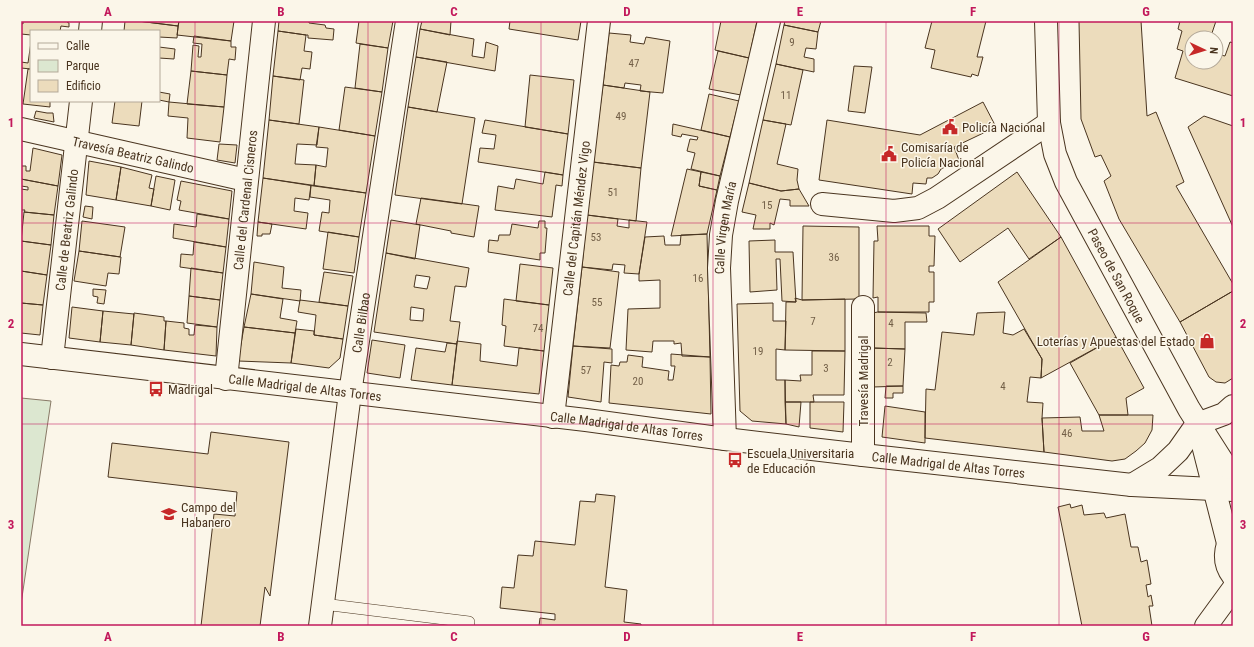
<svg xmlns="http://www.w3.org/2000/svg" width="1254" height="647" font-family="'Roboto Condensed',sans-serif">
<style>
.green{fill:#dce7d0;stroke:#887966}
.building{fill:#ecdcbc;stroke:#4a3520;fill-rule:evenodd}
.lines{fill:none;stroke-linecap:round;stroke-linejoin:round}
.service-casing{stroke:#4a3520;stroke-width:12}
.minor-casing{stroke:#4a3520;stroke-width:24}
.tertiary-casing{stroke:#4a3520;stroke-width:24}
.primary-casing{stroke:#4a3520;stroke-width:24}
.service{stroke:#fbf6e9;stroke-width:11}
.minor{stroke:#fbf6e9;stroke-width:22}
.tertiary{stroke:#fbf6e9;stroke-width:22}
.primary{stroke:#fbf6e9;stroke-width:22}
.grid{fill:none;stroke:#c2185b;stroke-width:1;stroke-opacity:0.55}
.labels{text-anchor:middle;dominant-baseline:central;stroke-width:3;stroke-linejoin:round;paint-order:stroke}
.number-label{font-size:11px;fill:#725f47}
.poi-label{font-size:13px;fill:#4a3520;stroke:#fbf6e9;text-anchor:start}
.street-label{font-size:13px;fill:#4a3520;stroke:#fbf6e9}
.neatline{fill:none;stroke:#c2185b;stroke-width:1.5}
.grid-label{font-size:13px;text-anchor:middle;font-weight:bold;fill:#c2185b}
</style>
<rect width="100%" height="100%" fill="#fbf6e9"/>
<path class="green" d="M21,398l30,3 -30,203z"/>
<path class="building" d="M23,21h44v1l2,1v4l-8,-1 -1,5h-29v4l-10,-1v-11l2,1z
M125,21h13l40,5 -1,12 -18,-1v-6h-35z
M138,21h41l-1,5z
M179,21h55l-3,20 -54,-6z
M279,21h30v2l16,2 1,3 8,1 -1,11 -25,-2v-3h-2l-28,-4z
M359,21h34l-5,27 -32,-5z
M422,21h29l-1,14 -30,-6z
M510,21h71l-3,19 -69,-11z
M721,21h36l-8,37 -34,-8z
M785,21h36l-3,11 -34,-7z
M932,21h54l-9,36h6l-5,19 -6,-2 -1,3 -40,-9 4,-18 -10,-2z
M1079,21h62l6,95 9,-4 28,70 -8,4 57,98v7l-53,31 -61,-103 -15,-38 7,-5 -10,-21 -6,2 -14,-38z
M1180,21h36l-5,15 4,1v1h-23v24h24v-8l9,2 5,-14 3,1v53l-58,-18 8,-27 -6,-2 5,-18 -4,-2z
M784,25l34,7 -2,17 -10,-1 -2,9 10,2v13l-38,-8z
M420,29l54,10 -2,17 12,2 2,-16 12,4 -3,25 -79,-14z
M278,31l28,4 -2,16 8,1 -2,17 -8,-1 -2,12 -27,-4z
M609,33l22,2 -1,7 14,2 2,-7 24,4 -7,52 -23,-2 1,-6 -16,-2 -1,5 -21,-3z
M194,36l37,5v6h5l-1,13 -6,-1 -2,16 -36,-4 2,-26 6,1 -1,11h3l1,-13 -9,-1z
M31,42v27l-10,-1v-6l7,1z
M360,44l28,4 -6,44 -27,-4z
M159,47l16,2 -1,10 -15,-1z
M718,51l31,7 -8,37 -32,-6z
M416,57l31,5 -10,50 -29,-5z
M776,64l27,6 -12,55 -28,-5z
M854,66l18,1 -7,46 -17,-2z
M28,69h3v32h19v6l-27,-3z
M191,71l36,4 -3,32 -37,-3z
M530,75l44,5 -6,54 -43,-7z
M273,76l31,4 -5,44 -30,-4z
M603,85l47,7 -9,76 -48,-6z
M345,87l37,5 -7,44 -36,-6z
M159,92l11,2 -1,8 -10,-2z
M709,94l30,7 -9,36 -29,-7z
M115,101h27l-3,25 -27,-3z
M169,102l55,5 -4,35 -33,-4 1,-20 -20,-2z
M983,102l13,25 -42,20 5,13 -18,9 -3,5 -6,4h-5l-1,6 -13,-1 -1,11 -93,-14 8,-60 93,15z
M408,107l67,11 -13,86 -67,-9z
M36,111l11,2h6l1,9 -20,-4z
M1204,116l29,10v101l-45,-100z
M269,120l50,7 -2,18 -20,-1 -2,20 21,1 -2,21 -51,-8z
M485,120l83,14 -5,41 -85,-13 2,-14 14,1 2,-14 -14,-2z
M763,120l23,4 -9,40 21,5 -1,11 2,9 -18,2 -32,-8z
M673,124l57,13 -10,39 -29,-7 4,-16 -8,-2 3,-12 7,1 1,-3 -16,-3 -1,3 -9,-2z
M319,127l56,9 -9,57 -52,-7 2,-21 10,2 2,-19 -12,-1z
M219,144l18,1 -2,18 -18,-3z
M33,148l29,7 -4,31 -37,-7v-13h5v5h4z
M89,161l32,6 -5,33 -30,-5z
M593,162l48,6 -5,53 -49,-6z
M121,167l31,8 -3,13 5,1 -3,17 -35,-6z
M687,169l14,3 -2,14 18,4 -10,44 -36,2z
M545,172l18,3 -1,11 -6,-1 -4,32 -57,-7 3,-24 16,3 2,-10 27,5z
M701,172l19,4 -3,14 -18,-4z
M1017,172l44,65 -32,22 -21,-31 -48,34 -22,-33z
M156,176l19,4 -5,30 -19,-4z
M263,178l48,7 -2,15 -14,-2 -1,13 14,2 -2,16 -48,-7z
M21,179l37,7 -4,29 -30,-3 1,-2h-4v-21l7,1v-3l-7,-1z
M181,181l51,10 -3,28 -50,-9 2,-9 -4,-1z
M749,183l32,8 18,-2 10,17h-19v-6l-10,-1 -6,26 -4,-2v6h-17l3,-14 -14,-3z
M311,185l55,8 -7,44 -40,-6 3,-19 7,1 1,-13 -20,-3z
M421,198l58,8 -5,31 -23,-4v-2l-35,-7z
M85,206l8,1 -1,12 -9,-2z
M24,212l30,3 -3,30 -30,-4z
M197,214l32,5 -3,28 -53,-9 1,-14 22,3z
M587,215l31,4 -1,7 12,2v-8l18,2 -8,52 -15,-1 1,-8 -12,-1 -1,6 -30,-3z
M391,220l29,5 -5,34 -29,-6z
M82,221l43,6 -5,30 -41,-6z
M539,221h6v7h2l-2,25h-5v7l-52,-8 1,-12 9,1 1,-6h11l2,-11 26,4z
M258,222l14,2 -2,10h-8v2h-5z
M803,226l56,1v72l-57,1z
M877,226h52v10h6l-1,30h-5v6h5v30h-5v10h-51v-15l-5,1 1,-57h4z
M328,232l31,5 -5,36 -31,-4z
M707,234l3,123 -28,-1 -1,-13 -7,1v-3h-21l-1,11 -26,-2 2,-41 32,-1v-28l-21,1v-7l6,-37 19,-1 1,9h15l1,-10z
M1061,237l55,100 -75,41 1,-19 -44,-77z
M775,240v12h18l3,50 -14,-1 -2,-42h-4l1,31 -27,2 -1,-51z
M21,241l30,4 -4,30 -26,-4z
M194,242l32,5 -3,26 -43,-6 1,-13 12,1z
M79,251l42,6 -2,17 -11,-1 -2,13 -32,-5z
M386,253l83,15 -3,19 -11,-1 -5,35 10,1 -3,22 -83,-12zM416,275l14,2 -3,12 -13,-2zM411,307l13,2 -1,12 -13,-1z
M254,262l30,5 -2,21 19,2 -1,11 -49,-7z
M520,264l33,4 -4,37 -33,-4z
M582,267l37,5 -9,76 -37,-2z
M191,268l32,5 -3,27 -31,-4z
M21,271l26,4 -4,30 -22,-2z
M324,272l29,4 -5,30 -29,-4z
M93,289l13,1 -2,14 -7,-1 1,-6 -5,-1z
M1233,291v87l-8,5 -9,-1 -7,-5 -29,-55z
M251,294l32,5 -3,19 17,3 -2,12 -51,-6z
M189,296l31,4 -3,27 -30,-4z
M795,298l7,2 43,-1v52l-60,-1 1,-48h10z
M504,299l45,6 -5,46 -40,-5 2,-20 -4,-1z
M300,300l48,6 -5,33 -29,-4 2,-20 -18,-3z
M21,303l22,2 -3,30 -19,-2z
M773,303v18h13l-1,29 -9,-1v31h9l1,44 -34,-3 -12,-10 -3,-107z
M72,307l31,4 -3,31 -31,-4z
M103,311l31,3 -3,31 -31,-3z
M878,312l48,1 1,9h-22v27l-33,-1v-35z
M1005,312l-2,21 10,2 11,-6 18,30 -1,19 -11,-1 -3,25 16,1 -1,15 2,34 -119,-14 1,-49 9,1 7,-58 32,3 3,-22z
M134,313l30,4v4h2l-2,29 -33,-5z
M166,321l18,2v5l5,1v6h5l1,-10 22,2 -1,29 -52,-6z
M244,327l51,6 -4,30 -53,-2z
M296,329l18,2v4l29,4 -3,19 -11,10 -38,-5z
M1116,337l28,51 -18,10 2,17h-29l-29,-52z
M372,340l33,5 -5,33 -33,-5z
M457,341l24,3 -1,17 37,5 2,-18 25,3 -5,43 -87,-9z
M447,343l10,1 -5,41 -41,-5 5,-32 29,4z
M573,346l39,3v14l-8,-1 -3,40 -33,-5z
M872,348l33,1 -2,37 -30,1z
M812,351h33l-1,44h-31l1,7h-29v-22l16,1 -1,-6h12z
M671,354l39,3 1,57 -102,-11 2,-38 8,1 1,-4h7l1,-7 15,2 -1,10 27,4 -1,9h5l2,-14h-4z
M886,386h17v7h-10v5h-8z
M785,402h16l-2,25 -13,-3z
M810,402h34l-1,30 -33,-4z
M885,406l40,6v31l-43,-6z
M1099,415h54l-1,15 -7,13 -9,8 -11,8 -13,2 -68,-9 -2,-34 38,-1 2,14h22z
M211,432l78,10 -19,154 -5,-9 -5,39h-59l13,-112 21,2 2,-24 -129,-15 4,-34 96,11z
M596,494l19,2 -10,91 22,3 -3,32 17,2v2h-102l1,-8 15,2v-6l-55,-6 2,-21 12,1 4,-33 15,1 2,-15 40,4 5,-44 15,1z
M1070,504l1,4 11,-3 2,10 20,-2 2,5 19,-4 6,33h7l3,15 6,-2 4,24 -5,1 2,12 3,-2 2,11h-4l3,20h-70l-24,-119z"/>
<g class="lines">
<defs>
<path id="service" d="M323,604l146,18 -1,4"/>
<g id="minor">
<path d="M90,31l1,-10"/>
<path id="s1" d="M21,129l225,51"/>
<path d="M822,204l72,7 24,-3 19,-10 112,-75"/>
<path d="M863,307v148"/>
<path id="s2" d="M52,358l29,-257"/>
<path id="s3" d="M226,379l38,-358"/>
<path id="s4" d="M553,417l46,-396"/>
<path d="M1197,424l27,-10 9,-8"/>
<path id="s5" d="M725,439l-6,-171 2,-33 6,-34 42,-180"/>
<path id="s6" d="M320,626l30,-233 57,-372"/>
</g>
<g id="tertiary">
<path id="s7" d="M1046,21l3,102 6,31 11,28 123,227 44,69"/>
<path id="s8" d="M21,354l565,66 139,19 138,16 269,30 101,5"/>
<path d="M1202,441l26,102"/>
<path d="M1132,485l28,-17 18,-17 19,-27"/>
</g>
<path id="primary" d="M1233,535c-9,13 -10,28 0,41
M1206,626l27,-37"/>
</defs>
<use href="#service" class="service-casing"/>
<use href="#minor" class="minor-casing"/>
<use href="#tertiary" class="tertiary-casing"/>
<use href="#primary" class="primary-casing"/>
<use href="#service" class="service"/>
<use href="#minor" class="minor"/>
<use href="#tertiary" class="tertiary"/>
<use href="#primary" class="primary"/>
</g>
<path class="grid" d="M195,21v605M368,21v605M541,21v605M713,21v605M886,21v605M1059,21v605M21,223h1212M21,424h1212"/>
<defs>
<symbol id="civic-bare" viewBox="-9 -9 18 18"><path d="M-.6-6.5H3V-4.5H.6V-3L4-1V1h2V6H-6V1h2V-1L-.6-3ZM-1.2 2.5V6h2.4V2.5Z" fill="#c62828" stroke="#fbf6e9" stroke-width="2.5" paint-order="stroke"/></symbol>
<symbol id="shop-bare" viewBox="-9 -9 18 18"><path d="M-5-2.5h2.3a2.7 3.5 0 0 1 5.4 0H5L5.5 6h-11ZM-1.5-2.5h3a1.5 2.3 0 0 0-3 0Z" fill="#c62828" stroke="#fbf6e9" stroke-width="2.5" paint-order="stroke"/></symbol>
<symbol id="bus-bare" viewBox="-9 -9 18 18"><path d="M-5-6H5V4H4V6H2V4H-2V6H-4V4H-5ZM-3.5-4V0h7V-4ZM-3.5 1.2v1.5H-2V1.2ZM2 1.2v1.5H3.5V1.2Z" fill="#c62828" stroke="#fbf6e9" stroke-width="2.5" paint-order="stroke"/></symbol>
<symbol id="school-bare" viewBox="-9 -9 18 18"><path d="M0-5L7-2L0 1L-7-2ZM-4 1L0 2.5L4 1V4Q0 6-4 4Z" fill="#c62828" stroke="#fbf6e9" stroke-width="2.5" paint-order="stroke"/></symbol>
</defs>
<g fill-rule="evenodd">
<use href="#civic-bare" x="939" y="116" width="22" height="22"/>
<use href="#civic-bare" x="878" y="143" width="22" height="22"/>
<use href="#shop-bare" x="1196" y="330" width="22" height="22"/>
<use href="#bus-bare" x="145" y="378" width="22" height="22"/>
<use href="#bus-bare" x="724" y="449" width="22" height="22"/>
<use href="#school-bare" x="158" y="503" width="22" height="22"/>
</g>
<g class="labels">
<g class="number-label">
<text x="792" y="42">9</text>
<text x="634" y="63">47</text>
<text x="786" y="95">11</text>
<text x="621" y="116">49</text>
<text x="613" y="192">51</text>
<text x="767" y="205">15</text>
<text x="596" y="237">53</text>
<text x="834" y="257">36</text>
<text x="698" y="278">16</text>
<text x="597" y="302">55</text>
<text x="813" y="321">7</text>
<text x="891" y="323">4</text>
<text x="538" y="328">74</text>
<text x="758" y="351">19</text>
<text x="890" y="362">2</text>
<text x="826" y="368">3</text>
<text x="586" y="370">57</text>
<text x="638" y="381">20</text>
<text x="1003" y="386">4</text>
<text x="1067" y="433">46</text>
</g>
<g class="poi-label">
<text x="962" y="127">Policía Nacional</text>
<text x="901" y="147">Comisaría de<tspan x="901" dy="15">Policía Nacional</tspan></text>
<text x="1195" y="341" text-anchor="end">Loterías y Apuestas del Estado</text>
<text x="168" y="389">Madrigal</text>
<text x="747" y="453">Escuela Universitaria<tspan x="747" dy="15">de Educación</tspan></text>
<text x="181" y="507">Campo del<tspan x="181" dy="15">Habanero</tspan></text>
</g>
<g class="street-label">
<text stroke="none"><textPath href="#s1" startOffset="115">Travesía Beatriz Galindo</textPath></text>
<text stroke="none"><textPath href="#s3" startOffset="180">Calle del Cardenal Cisneros</textPath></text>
<text stroke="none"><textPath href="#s4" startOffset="200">Calle del Capitán Méndez Vigo</textPath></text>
<text stroke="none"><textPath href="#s5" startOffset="212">Calle Virgen María</textPath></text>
<text stroke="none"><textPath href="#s2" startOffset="129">Calle de Beatriz Galindo</textPath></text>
<text stroke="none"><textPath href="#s7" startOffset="270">Paseo de San Roque</textPath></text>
<text stroke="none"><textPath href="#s6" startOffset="306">Calle Bilbao</textPath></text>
<text transform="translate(863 381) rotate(-90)">Travesía Madrigal</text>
<text stroke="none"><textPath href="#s8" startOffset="286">Calle Madrigal de Altas Torres</textPath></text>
<text stroke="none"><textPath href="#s8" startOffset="610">Calle Madrigal de Altas Torres</textPath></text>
<text stroke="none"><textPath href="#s8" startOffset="934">Calle Madrigal de Altas Torres</textPath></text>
</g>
</g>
<rect width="1254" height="647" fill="none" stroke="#fbf6e9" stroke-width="44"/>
<rect x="30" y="30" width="130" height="72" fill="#fbf6e9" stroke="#b4a999"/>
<rect x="38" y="43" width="20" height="6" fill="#fbf6e9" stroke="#b4a999"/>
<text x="66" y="50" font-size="12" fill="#4a3520">Calle</text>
<rect x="38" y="60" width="20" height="12" fill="#dce7d0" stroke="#b4a999"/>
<text x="66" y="70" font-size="12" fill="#4a3520">Parque</text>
<rect x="38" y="80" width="20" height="12" fill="#ecdcbc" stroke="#b4a999"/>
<text x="66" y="90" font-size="12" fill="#4a3520">Edificio</text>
<g transform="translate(1204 50) rotate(94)"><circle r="19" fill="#fbf6e9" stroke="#b4a999"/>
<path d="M0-3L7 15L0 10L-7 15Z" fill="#c62828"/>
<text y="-6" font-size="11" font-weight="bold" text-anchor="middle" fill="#4a3520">N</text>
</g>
<rect x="22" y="22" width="1210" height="603" class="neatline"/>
<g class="grid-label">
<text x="108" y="16">A</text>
<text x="281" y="16">B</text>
<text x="454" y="16">C</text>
<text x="627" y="16">D</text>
<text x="800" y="16">E</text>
<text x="973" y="16">F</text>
<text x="1146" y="16">G</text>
<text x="11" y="127">1</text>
<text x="1243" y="127">1</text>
<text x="11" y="328">2</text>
<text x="1243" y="328">2</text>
<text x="11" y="529">3</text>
<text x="1243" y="529">3</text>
<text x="108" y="641">A</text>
<text x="281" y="641">B</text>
<text x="454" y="641">C</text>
<text x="627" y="641">D</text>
<text x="800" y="641">E</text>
<text x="973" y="641">F</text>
<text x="1146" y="641">G</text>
</g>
</svg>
